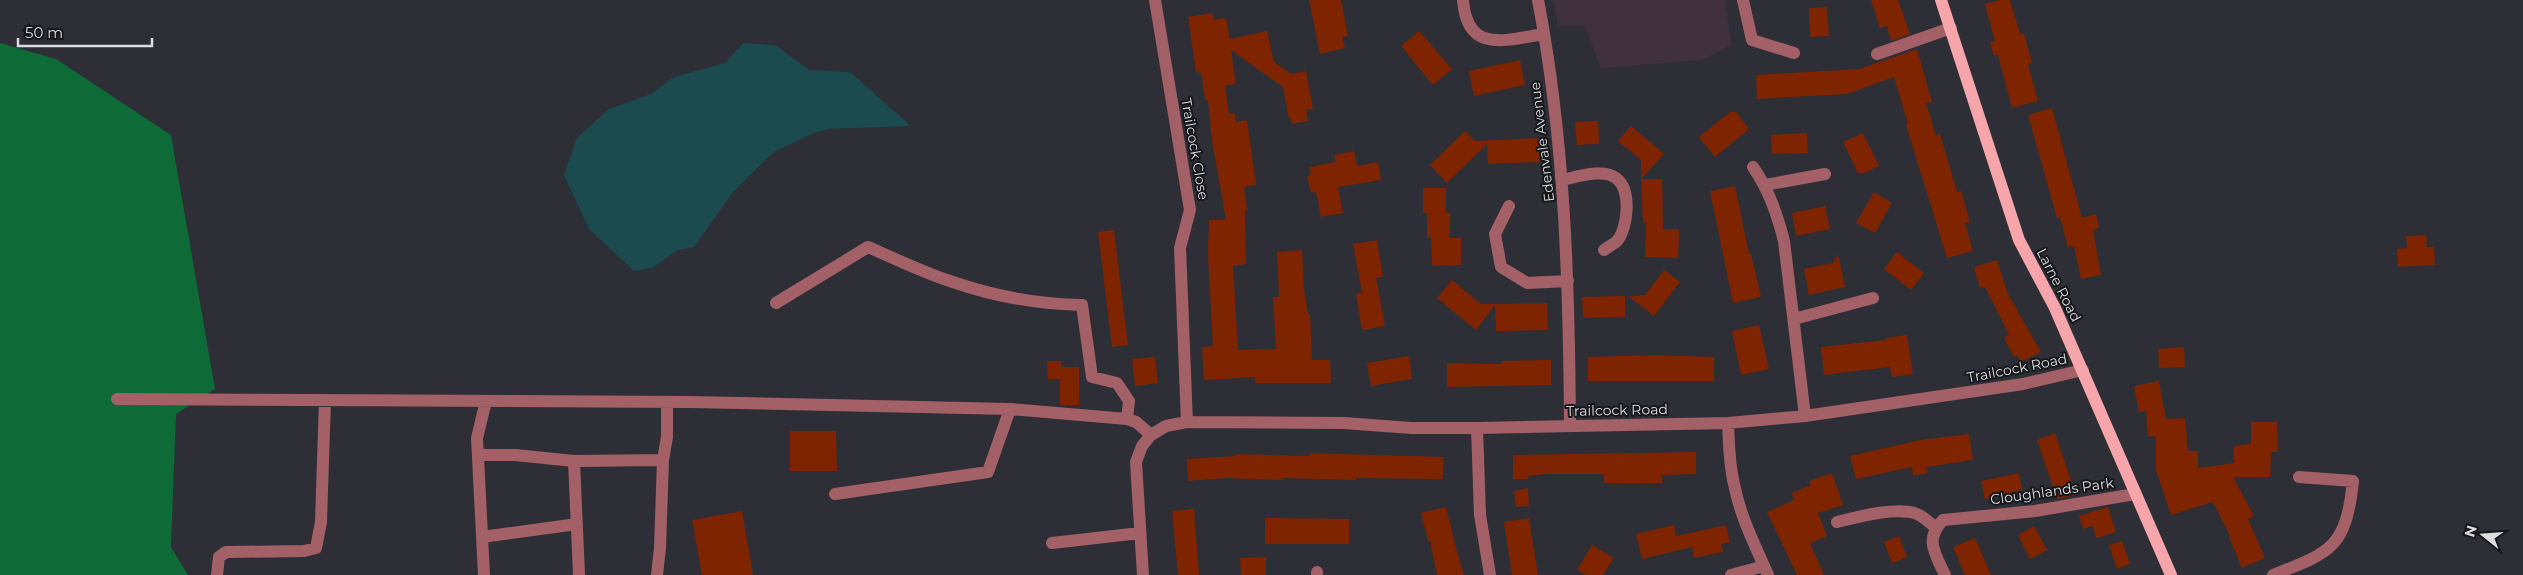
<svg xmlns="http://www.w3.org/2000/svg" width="2523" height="575" font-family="Montserrat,sans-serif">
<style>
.education{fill:#41313d}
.green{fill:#0e6a36}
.water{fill:#1b4b4f}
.building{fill:#7e2500}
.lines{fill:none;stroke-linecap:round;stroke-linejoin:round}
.minor{stroke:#a36167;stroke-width:12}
.major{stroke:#f6a5ab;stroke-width:12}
.labels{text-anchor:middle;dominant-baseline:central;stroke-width:4;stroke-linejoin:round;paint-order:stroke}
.street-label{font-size:14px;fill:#dcdde1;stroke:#16171a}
</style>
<rect width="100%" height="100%" fill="#2d2e36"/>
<path class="education" d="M1553,0h172l6,45 -29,15 -101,8 -17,-43h-26z"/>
<path class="green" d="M0,43l56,16 115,76 44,254 -39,25 -5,133 17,28h-188z"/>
<path class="water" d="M743,43l32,2 34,25 41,2 61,54 -82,3 -15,4 -39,18 -42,41 -39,55 -16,3 -26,18 -18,3 -45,-42 -25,-54 13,-37 32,-29 42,-15 23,-17 51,-14z"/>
<path class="building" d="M1309,0h32l7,36 -6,1 3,11 -25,6z
M1871,0h27l12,34 -19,7 -4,-15 -7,2z
M2000,0h10l10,34 4,-1 8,30 -4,1 10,37 -26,7 -14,-53 -4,1 -4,-14 5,-1 -10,-37z
M1827,7l2,29 -19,1 -1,-29z
M1212,13l2,7 12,-2 4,21 37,-8 7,31 17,12 15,-3 7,38 -7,1 2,11 -16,3 -1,-6 -2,1 -6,-32 -52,-37 5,34 -11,2 4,28 6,-1 1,9 11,-2 9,65 -12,2 3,23 -2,1 1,53 -13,2 5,84 38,-1 -3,-52h6l-2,-45 25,-2 2,39 4,25h2l2,46h18l1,23h-76v-6l-51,3 -2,-33 11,-1 -5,-91 1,-35h17l-14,-80 -4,-40h-3l-4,-27 -5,-1 -8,-55z
M1419,31l33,38 -19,16 -32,-39z
M1917,49l15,53 -6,1 10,33 4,-2 17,58 4,-1 9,31 -5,1 8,28 -26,7 -41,-133 2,-1 -14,-47 -47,17 -90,5 -1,-24 103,-6z
M1520,60l5,25 -51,11 -5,-25z
M2052,108l30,110 14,-4 3,14 -6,2 8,45 -20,4 -7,-33 -6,2 -8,-31 -3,1 -29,-103z
M1730,112h6l13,17 -34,28 -16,-20z
M1598,121l1,23 -22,1 -2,-23z
M1631,126l33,28 -23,25v-19l-23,-19z
M1465,131l10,10 64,-3 1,24 -52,2 -1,-20 -40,39 -17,-18z
M1807,133l1,20 -36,1 -1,-19z
M1863,133l16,33 -15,7h-6l-15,-31z
M1354,151l3,15 21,-4 3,18 -43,7 5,26 -22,4 -5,-25 -5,1 -4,-17 4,-1 -2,-8 27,-5 -2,-7z
M1641,179h21l1,50h16l-1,29 -33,-1 1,-35h-3z
M1735,186l14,68h2l10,43 -28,6 -23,-112z
M1423,188h23v25h4v25h11v27l-29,1 -1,-28h-4v-25h-4z
M1874,192l18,11 -17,30 -19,-10z
M1825,206l5,23 -34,7 -4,-23z
M1114,230l14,115 -16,2 -14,-115z
M2426,235l1,12h7l1,18 -37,2 -1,-18 10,-1 -1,-12z
M1377,240l6,37 -7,1 9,48 -23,4 -6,-36 6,-1 -9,-49z
M1897,252l27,21 -13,17 -27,-21z
M1838,254l7,33 -36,8 -5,-26 29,-6z
M1997,260l10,32 34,60 -20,10 -4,-7 -3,2 -10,-19 5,-3 -24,-48 -5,1 -6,-21z
M1664,270l16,12 -26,34 -26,-20 17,-1z
M1452,280l29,24 66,-1 1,27 -52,1 -1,-26 -19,25 -39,-32z
M1625,296v21l-42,1 -1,-21z
M1759,325l10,44 -28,6 -9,-44z
M1907,335l6,39 -21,3 -2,-10 -66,8 -3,-28 65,-7v-2z
M2184,347l1,20 -26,1 -1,-19z
M1657,355l57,2v24h-126v-24z
M1409,356l3,23 -41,7 -4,-23z
M1155,357l3,26 -23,3 -3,-27z
M1551,360v25l-104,2v-24l54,1v-3z
M1047,361h14l1,6h17v38h-19v-26h-12z
M2159,381l7,38 19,-1 3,33h10v17l36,-5v-17l17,-2v-22h26l1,30h-7l-1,25h-37l21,39 -6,3 17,39 -23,10 -13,-31 1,-1 -17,-34 -42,13 -15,-45v-34l-8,1 -2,-26 -7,1 -5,-26z
M790,431h46l1,40h-47z
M2055,433l21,62 -19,4 -20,-59z
M1969,434l4,26 -47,7 1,6 -14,3 -1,-9 -56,12 -6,-23 70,-16z
M1696,452v22l-34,1v8h-58v-9h-58l-18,2v3h-15v-24z
M1310,453l134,4 -1,22 -87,-1v2l-74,-2v2l-56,-2 -38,3 -1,-22 49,-3v-2l73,2z
M1832,473l11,32 -25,8 9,23 -17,7 14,32h-27l-30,-63 27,-12 -2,-7 19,-8 -2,-4z
M2019,473l3,17 -37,9 -4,-18z
M1528,488l1,18 -13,1 -2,-16z
M1446,507l11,45 7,23h-27l-7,-34h-2l-7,-28z
M2108,507l8,25 -20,6 -3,-12 -10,3 -4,-13z
M1194,509l5,66h-21l-6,-64z
M742,511l11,64h-51l-10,-55z
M1265,518l84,1v25h-84z
M1529,518l9,57h-26l-8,-53z
M1674,525l2,11 50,-11 4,17 -9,2 2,8 -29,6 -2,-11 -50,12 -6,-25z
M2034,526l13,24 -17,9 -12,-24z
M1899,536l8,21 -15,6 -8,-21z
M1975,538l16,37h-26l-12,-28z
M2122,541l8,23 -13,5 -8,-24z
M1592,545l22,13 -11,17h-17l-9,-5z
M1266,557v18h-25l-1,-17z"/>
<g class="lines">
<path class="minor" d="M1155,0l35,210 -10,38 7,174
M1463,0c4,54 42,40 81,34
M1538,0c27,140 31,283 32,426
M1743,0l9,40 42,13
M1877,54l74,-26
M1753,167c16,23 24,47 31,74l21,175
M1562,180c15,-3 41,-12 54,-2 16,12 12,50 1,63 -3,3 -9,6 -13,9
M1765,185l60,-11
M1509,206l-14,28 6,33 26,16 41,-2
M776,303l92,-56c28,12 56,26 85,35 40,14 87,22 129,23l10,72 25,6 12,18 -2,18
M1794,319l79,-21
M117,399l573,3 320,7 117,10 9,3 15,13
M1728,423c1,20 1,41 6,61 6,32 21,61 34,91
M1477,428l3,87 10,60
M478,455h37l59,6 89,-1
M574,461l5,114
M835,494l153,-22 22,-63
M1837,522c20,-5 60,-16 80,-8 7,3 13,9 19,14
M482,537l95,-13
M1052,543l88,-10
M1317,572v3
M217,575l2,-18 7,-5 78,-1 12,-3 5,-26 4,-122
M484,575l-7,-137 9,-37
M657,575l3,-27 3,-88 4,-23v-35
M1143,575l-7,-113 6,-16 9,-11 15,-9 21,-4 157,1 67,5h66l251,-5 77,-7 218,-32 60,-14
M1731,575l33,-9
M1945,575c-10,-22 -21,-35 -2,-55l92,-9 100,-17
M2273,575c59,-23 73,-28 80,-94l-54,-4"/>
<path class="major" d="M1941,0l78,240 36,68 116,267"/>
</g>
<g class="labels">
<g class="street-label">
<text transform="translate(1542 142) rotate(-97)">Edenvale Avenue</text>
<text transform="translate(1195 149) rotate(80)">Trailcock Close</text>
<text transform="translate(2059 285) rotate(63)">Larne Road</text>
<text transform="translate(2017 368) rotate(-11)">Trailcock Road</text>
<text transform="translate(1617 410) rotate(-1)">Trailcock Road</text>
<text transform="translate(2052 491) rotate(-8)">Cloughlands Park</text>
</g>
</g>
<g transform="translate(2483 535) rotate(287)" stroke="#16171a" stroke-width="4" paint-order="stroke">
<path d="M0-4L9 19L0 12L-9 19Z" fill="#dcdde1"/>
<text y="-8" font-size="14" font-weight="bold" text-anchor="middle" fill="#dcdde1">N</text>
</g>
<path d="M18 38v8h134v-8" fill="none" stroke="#dcdde1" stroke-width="2.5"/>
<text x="25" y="38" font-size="15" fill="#dcdde1" stroke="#16171a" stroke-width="4" paint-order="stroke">50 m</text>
</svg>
